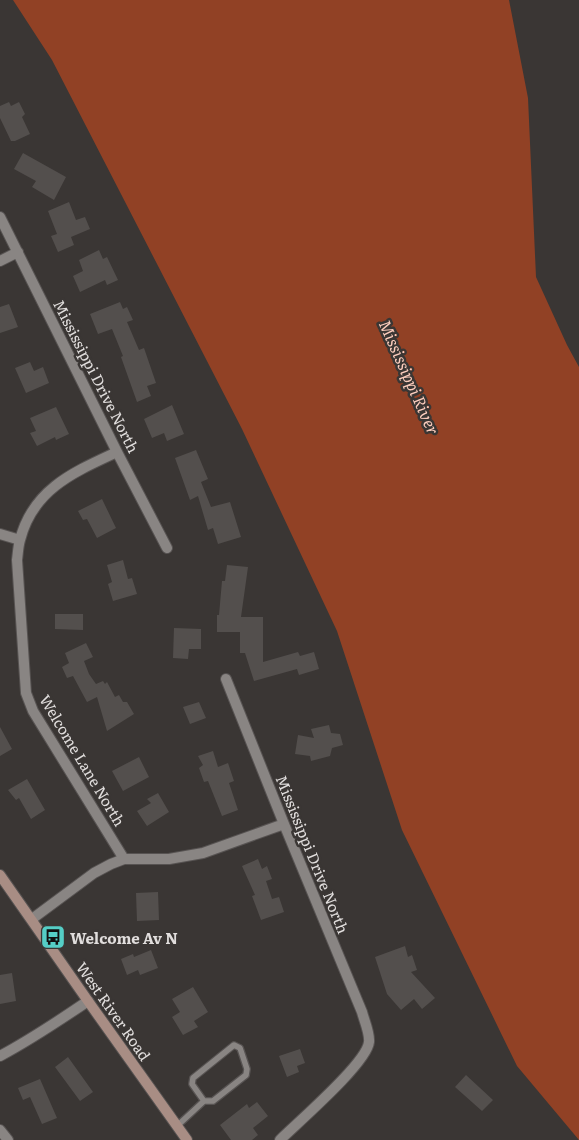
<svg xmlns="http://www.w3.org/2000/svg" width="579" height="1140" font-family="Literata,serif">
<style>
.water{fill:#914125}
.building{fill:#534f4d}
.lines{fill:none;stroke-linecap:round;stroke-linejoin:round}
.lane-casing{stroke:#575352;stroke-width:8}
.street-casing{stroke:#575352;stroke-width:12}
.secondary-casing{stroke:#575352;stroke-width:12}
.lane{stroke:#898583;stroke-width:5.5}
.street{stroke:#898583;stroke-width:10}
.secondary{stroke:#a88d84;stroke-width:10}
.labels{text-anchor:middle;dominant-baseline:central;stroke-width:5;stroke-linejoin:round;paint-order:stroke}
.street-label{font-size:15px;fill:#e1dedd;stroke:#3a3634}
.poi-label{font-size:15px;font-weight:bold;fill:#e1dedd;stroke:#3a3634;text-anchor:start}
.water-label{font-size:16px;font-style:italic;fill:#fccdbd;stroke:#3a3634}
</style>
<rect width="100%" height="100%" fill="#3a3634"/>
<path class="water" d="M13,0h496l19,98 8,179 31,68 12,22v773l-62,-74 -115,-236 -65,-199 -95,-202 -190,-369z"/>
<path class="building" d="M9,102l2,4 8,-4 6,12 -3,3 8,17 -15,7h-4l-11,-23v-12z
M23,153l43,24 -12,23 -22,-13 4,-6 -22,-12z
M69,202l7,18 9,-3 5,12 -19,8 3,8 -16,7 -7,-16 6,-2 -9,-23z
M99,250l4,9 4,-2 11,23 -11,5 -2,-5 -25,12 -7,-16 10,-5 -4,-11z
M120,302l3,7 4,-2 6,13 -6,2 12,28 5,-2 12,35 -9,3 4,10 -14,6 -16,-45 2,-1 -11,-27 -14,5 -8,-20z
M9,304l9,23 -18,6v-26z
M30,362l4,9 9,-4 6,16 -23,10 -11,-25z
M172,405l12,29 -17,7 -3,-8 -12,5 -8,-19z
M56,407l13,27 -13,6 -1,-3 -18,9 -7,-13 6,-2 -6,-13z
M196,450l12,29 -7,3 10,25 19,-5 11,35 -23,7 -5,-16 -5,2 -10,-34 -8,4 -15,-42z
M102,499l14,29 -19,10 -10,-19 -4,1 -5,-9z
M123,560l5,19 4,-1 5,16 -24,7 -5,-17 4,-2 -5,-17z
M227,565l21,2 -7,50h22v45l35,-10 2,4 14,-4 5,17 -20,6 -2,-6 -43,12 -9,-28h-5v-21h-23v-17h2l3,-34h3z
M55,614h28v16l-28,-1z
M174,628l27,1v20h-12l-1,10 -15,-1z
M86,643l7,14 -9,4 5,13 7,10 7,-3 2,3 2,-2 8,15 4,-2 4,7h4l7,12 -27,17 -10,-34 -10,5 -14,-26 -6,2 -5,-11 7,-4 -4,-10z
M199,702l7,16 -16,6 -7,-17z
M329,725l2,8 9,1 3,11 -11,3 -2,8 -19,5 -1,-5 -15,-2 3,-19 16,3 -3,-9z
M0,727l12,22 -12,7z
M213,751l5,16 10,-4 6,18 -5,2 9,27 -16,6 -14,-35 -4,1 -5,-14 4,-3 -5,-9z
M139,757l10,20 -26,14 -11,-20z
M27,779l18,31 -14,9 -12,-21 -3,2 -8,-10z
M158,793l11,19 -22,14 -10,-15 14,-8 -4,-4z
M258,859l4,10 5,-3 5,13 -6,2 6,18 7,-2 5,15 -23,8 -9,-24 3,-1 -13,-29z
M158,892l1,28 -22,1 -1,-28z
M405,946l3,11 4,-2 5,15 -6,2 24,26 -13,11 -8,-10 -13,11 -14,-16 -12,-37z
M151,950l7,18 -18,7 -2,-5 -11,5 -6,-16 12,-5 1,3z
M12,973l4,28 -16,3v-29z
M193,987l15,25 -14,9 4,6 -15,8 -11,-18 8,-5 -8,-13z
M300,1049l5,14 -8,3 2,6 -12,5 -8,-21z
M68,1057l25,35 -13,9 -25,-34z
M466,1075l27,25 -11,11 -27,-24z
M40,1079l17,39 -15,6 -12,-27 -7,3 -5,-12z
M257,1102l11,14 -15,12 5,7 -6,5h-21l-11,-15 27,-21 2,4z"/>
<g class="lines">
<defs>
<path id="lane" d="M177,1126l27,-25h9l33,-26 1,-6 -7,-21 -6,-3 -41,33 -1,6 12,17"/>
<path id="street" d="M0,217l117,235 50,96
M0,261l18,-9
M117,452c-43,20 -84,37 -97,88 -2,7 -2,13 -3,20l9,133 7,18 91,148
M0,534l20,6
M226,679l58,145 78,188c2,8 8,21 7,30 -2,21 -72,81 -89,98
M32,919l62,-46 17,-9 13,-5h45l34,-6 81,-29
M0,1056c30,-16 60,-36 88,-55
M0,1130l8,10"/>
<path id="secondary" d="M0,875l88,126 99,139"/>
</defs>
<use href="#lane" class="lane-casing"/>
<use href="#street" class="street-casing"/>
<use href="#secondary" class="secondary-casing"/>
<use href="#lane" class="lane"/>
<use href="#street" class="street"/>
<use href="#secondary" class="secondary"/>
</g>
<defs>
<symbol id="bus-square" viewBox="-11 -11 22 22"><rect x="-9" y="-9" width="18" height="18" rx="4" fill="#55cec6" stroke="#3a3634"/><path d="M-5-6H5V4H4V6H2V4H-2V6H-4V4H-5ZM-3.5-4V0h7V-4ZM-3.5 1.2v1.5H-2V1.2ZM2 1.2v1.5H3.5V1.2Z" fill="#111"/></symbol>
</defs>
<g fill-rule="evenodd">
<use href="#bus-square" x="39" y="923" width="28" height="28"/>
</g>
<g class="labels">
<g class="street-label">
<text transform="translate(97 376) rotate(63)">Mississippi Drive North</text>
<text transform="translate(83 760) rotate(59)">Welcome Lane North</text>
<text transform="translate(313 854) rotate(68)">Mississippi Drive North</text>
<text transform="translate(114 1011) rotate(55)">West River Road</text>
</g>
<g class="poi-label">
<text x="70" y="937">Welcome Av N</text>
</g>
<g class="water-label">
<text transform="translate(410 377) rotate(66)">Mississippi River</text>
</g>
</g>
</svg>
